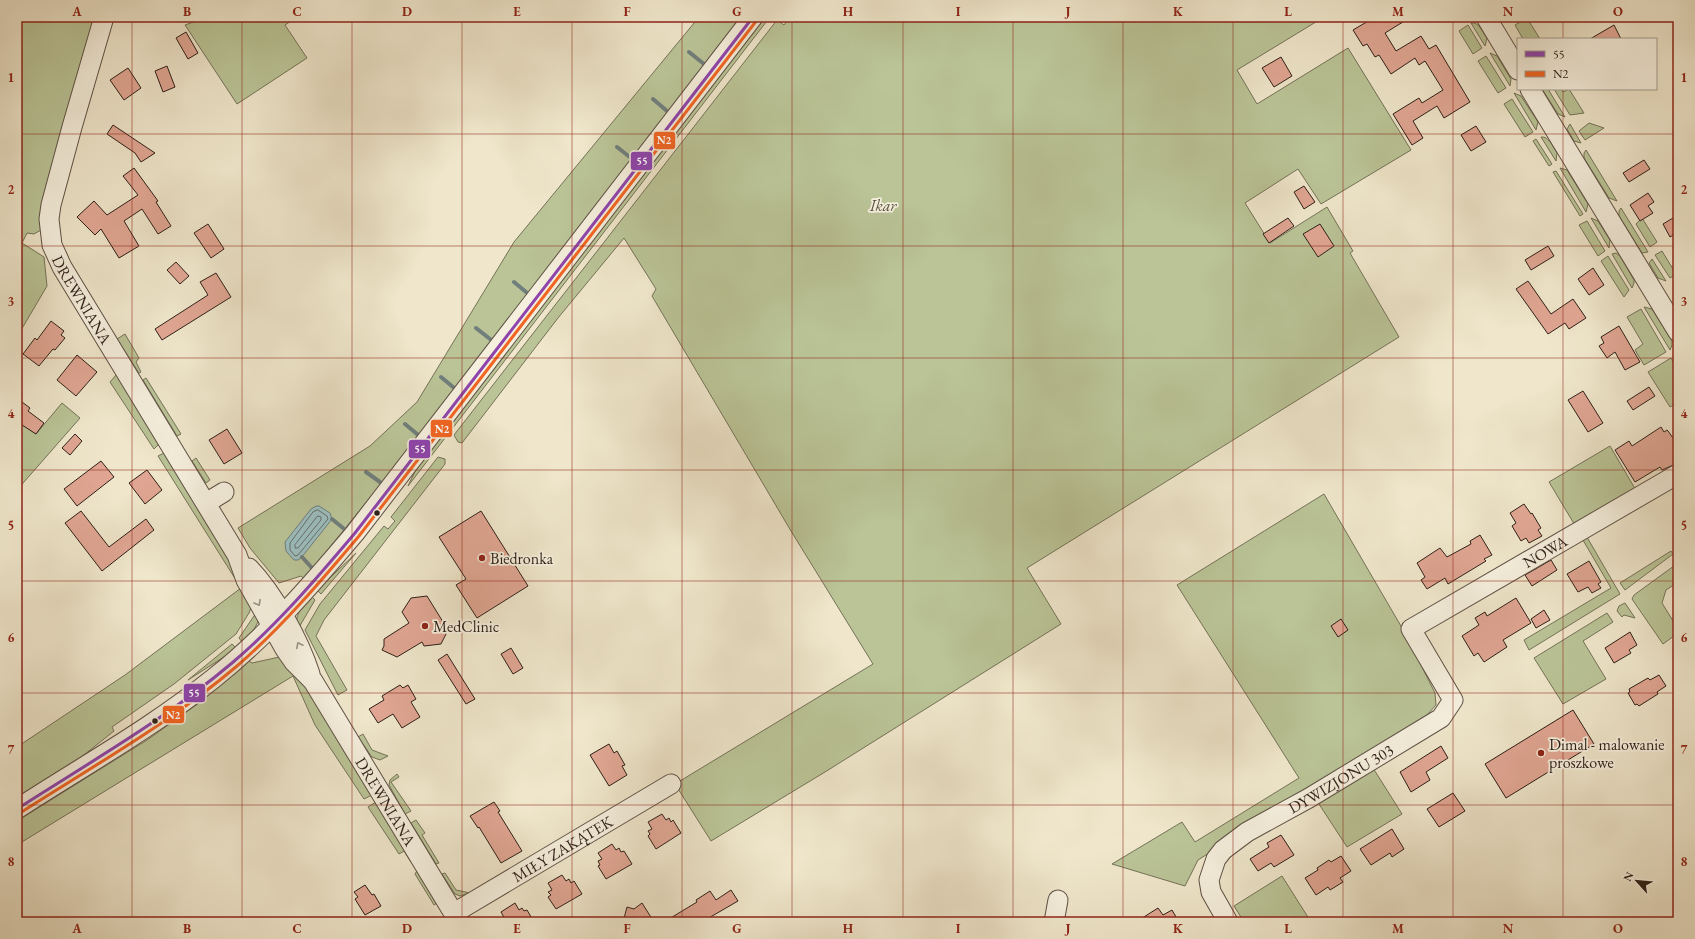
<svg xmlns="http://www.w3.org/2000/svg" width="1695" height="939" font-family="'EB Garamond',serif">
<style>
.green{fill:#bac497;stroke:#747258}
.water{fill:#9cbebf;stroke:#707e7c}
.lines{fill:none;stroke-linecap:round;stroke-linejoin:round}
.shore{stroke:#656e6c;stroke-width:1}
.stream{stroke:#707e7c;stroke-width:4}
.building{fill:#e0a693;stroke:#2e1f18}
.minor-casing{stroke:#5e5145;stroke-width:21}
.minor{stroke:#f5efdd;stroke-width:19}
.bus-1-casing{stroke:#f5efdd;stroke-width:6}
.bus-2-casing{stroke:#f5efdd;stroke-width:6}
.bus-1{stroke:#8e44ad;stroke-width:3}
.bus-2{stroke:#f26522;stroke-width:3}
.oneway{stroke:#9b9184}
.grid{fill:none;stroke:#8f2418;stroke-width:1;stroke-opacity:0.55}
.bus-dot{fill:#2e1f18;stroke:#f5efdd;stroke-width:1.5}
.poi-dot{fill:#8f2418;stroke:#f5efdd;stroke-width:1.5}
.labels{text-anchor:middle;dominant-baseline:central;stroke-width:3.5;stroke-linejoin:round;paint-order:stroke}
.park-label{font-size:16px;font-style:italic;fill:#58513e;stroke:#f5efdd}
.street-label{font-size:16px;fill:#2e1f18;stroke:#f5efdd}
.poi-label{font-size:16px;fill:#2e1f18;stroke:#f5efdd;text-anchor:start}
.line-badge{stroke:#f5efdd;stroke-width:1.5}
.badge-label{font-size:11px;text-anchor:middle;font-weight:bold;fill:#fff}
.neatline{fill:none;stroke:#8f2418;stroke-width:1.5}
.grid-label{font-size:13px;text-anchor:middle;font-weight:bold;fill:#8f2418}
</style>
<rect width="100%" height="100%" fill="#efe6cb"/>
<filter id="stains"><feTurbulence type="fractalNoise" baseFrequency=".005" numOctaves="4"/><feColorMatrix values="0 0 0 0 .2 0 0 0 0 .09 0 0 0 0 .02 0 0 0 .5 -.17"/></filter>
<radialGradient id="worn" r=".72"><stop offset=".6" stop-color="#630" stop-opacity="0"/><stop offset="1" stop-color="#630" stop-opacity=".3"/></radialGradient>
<path class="green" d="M17,17h81l-57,213 -7,4 -7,-1 -5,10 22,14 3,29 -30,51z
M207,17h90l-12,8 22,33 -70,46 -52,-79z
M699,17h43l-365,472 -73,90 -3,-3 -22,7 -29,-35 -12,-20 132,-82 47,-44 97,-160z
M764,17h6l-362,469 10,-21z
M782,17h542l-87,53 20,34 91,-56 63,102 -90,54 -23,-35 -53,34 25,40 57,-36 26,44 -3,2 49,84 -372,231 34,56 -236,148 -114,69 -36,-57 198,-120 -82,-133 -139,-235 4,-7 -32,-51 -66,80 -96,125 -4,-1 -4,-7 323,-415 7,5 3,-4z
M1527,18l13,21h-17l-8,-14z
M1471,23h4l4,3 8,12 -2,8z
M1468,25l14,23 -9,6 -14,-23z
M1490,53l7,3 14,23 -1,7z
M1486,56l20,32 -8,5 -20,-32z
M1542,89h6l17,28 -7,-3z
M1554,89h7l2,3 6,-3 15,24 -14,2z
M1514,93l7,3 17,26 -2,8z
M1512,99l21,33 -8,5 -21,-33z
M1589,123l15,5 -19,12 -6,-9z
M1570,124l11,19 -7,-2 -7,-12z
M1541,137c8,-1 12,10 16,16l-1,8z
M1536,139l16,25 -3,2 -16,-25z
M1586,150l31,51 -8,-3 -25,-40v-5z
M1560,168l7,2 21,34 -2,8z
M1556,171l27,43 -3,2 -27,-44z
M1621,208l27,44 -6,1 -23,-37v-5z
M1591,218l7,3 12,19 -1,8z
M1642,218l15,24 -7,5 -14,-23z
M1587,221l18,30 -7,5 -19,-31z
M1662,251l14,23 -6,4 -15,-23z
M1616,253l4,3 14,24v3l-2,5 -20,-34z
M1608,256l21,34 -5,7 -23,-36z
M1652,259l14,22 -8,-3 -9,-15z
M1644,307l8,2 20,32v4l-2,5z
M1641,309l25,43 -22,13 -9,-15 8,-6 -16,-27z
M125,334l14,24 -3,4 5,10 -2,1 -22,-34z
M1671,358l7,12v32l-8,5 -22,-35z
M117,374l43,69 -6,6 -44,-67z
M146,378l35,56 -4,2 -34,-56z
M62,403l18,15 -63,72v-69l19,13z
M1610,446l27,46 -61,35 -27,-45z
M164,453l66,105 22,47 -3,8 -13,21 -62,50 -62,43 2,4 -49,39 -48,29v-52l108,-72 116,-87 -83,-132z
M438,457l7,2v5l-121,156 -8,16 31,54 -9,5 -33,-65 15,-26 64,-78 4,3 7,-8 -4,-4z
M196,458l14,22 -4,3 -14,-22z
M1324,494l81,139 30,60 1,12 -9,10 -229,145 -13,26 -73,-22 70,-42 13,20 104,-64 -122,-193z
M1584,532l36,62 -91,56 -5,-10 87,-52 -31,-53z
M1671,551l2,3 -48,36 -5,-7z
M356,553l-35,41 -4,-4z
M1678,563v19l-12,8 -4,13 16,26v4l-15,11 -31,-45 2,-4z
M312,597l3,3 -17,29c-5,-14 4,-21 14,-32z
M1625,603l10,15 -11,-3 -2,2 -5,-6 2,-5z
M256,613l2,9 -6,11 -10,9 -3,-4z
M1607,613l6,9 -30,19 23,38 -43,25 -29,-46z
M232,644l4,4 -9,7 -39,25z
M284,656l46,65 42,74 -8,4 -49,-74 -22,-49 -276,169v-24l130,-81 52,-37 50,-42 3,2z
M363,734l9,16 16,6 -8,4 -8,-3 -14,-20z
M1373,768l29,46 -55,33 -30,-46z
M397,774l2,3 -8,5 20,29 -6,3 -16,-29 1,-5z
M376,802l36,59 -1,1 -7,-11 -5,3 -31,-47z
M416,820l9,13 -3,2 17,28 -3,1 -25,-41z
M418,869l22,32 -6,4 -19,-31z
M445,873l11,17 14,3 -10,3 -5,-2 -13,-20z
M1282,876l29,46h-67l-10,-16z"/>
<path class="water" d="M316,506h3l11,7 2,6 -31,39 -3,2h-4l-8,-9 -1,-9 26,-33z"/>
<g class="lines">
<path class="shore" d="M318,510l9,6 1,3 -30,36 -3,1 -5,-6v-7l23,-31z
M318,516l3,1v3l-23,28h-3v-3z"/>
<path class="stream" d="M689,52l15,12
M653,99l14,12
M617,147l14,11
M514,282l12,10
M476,328l14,11
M441,377l12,10
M405,424l12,10
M366,472l14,10
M332,519l11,9
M302,557l10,11"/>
</g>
<path class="building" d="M1375,17h36l-26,16 11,18 25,-15 8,13 7,-4 34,57 -26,16 -7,-12 -24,15 10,17 -11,7 -19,-31 26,-16 3,5 21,-13 -18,-29 -6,4 -4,-7 -24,16 -12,-19 -4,2 -8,-13 -4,2 -10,-16z
M1614,25l7,14h-31z
M186,32l12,21 -10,6 -12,-21z
M1281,57l11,19 -18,11 -12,-19z
M167,66l8,21 -12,5 -8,-21z
M128,68l13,20 -17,12 -14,-20z
M113,125l42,28 -14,9 -6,-9 -28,-19z
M1476,126l10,16 -15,9 -10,-16z
M1644,160l6,9 -21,13 -6,-9z
M134,168l24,33 -2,1 15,24 -13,8 -16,-25 -18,12 15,25 -20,12 -18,-29 -6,6 -18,-18 17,-16 13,14 31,-20 -15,-19z
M1304,186l11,16 -11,7 -10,-17z
M1648,193l6,9 -6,4 5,7 -13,8 -10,-16z
M1678,215v17l-8,5 -7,-13z
M1288,218l6,8 -25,17 -6,-9z
M208,224l16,25 -13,9 -17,-25z
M1320,224l14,22 -16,11 -15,-23z
M1548,246l6,10 -23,14 -6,-10z
M176,262l13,14 -9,8 -13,-14z
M1593,268l11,17 -15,10 -11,-16z
M216,273l15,24 -69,43 -7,-11 53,-34 -8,-13z
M1528,281l23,33 22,-15 13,19 -17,11 -4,-6 -17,11 -32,-45z
M51,321l13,10 -3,4 4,3 -10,12 -2,-1 -14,17 -16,-12 12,-16 2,2z
M1619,326l21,36 -15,8 -10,-18 -8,6 -8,-12 5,-3 -3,-6z
M77,355l20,17 -21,24 -19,-16z
M1649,387l6,9 -22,14 -6,-9z
M1583,391l20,32 -15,9 -20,-32z
M22,402l8,6 -2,3 16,12 -8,11 -17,-11 -2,3v-23l3,2z
M1661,427l3,5 3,-2 1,1 10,14v18l-16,7 -2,-3 -25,15 -20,-32 14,-9 3,5z
M227,429l15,24 -18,11 -15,-24z
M75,434l7,7 -12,14 -8,-7z
M101,461l13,16 -37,29 -13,-17z
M147,470l15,20 -17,14 -16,-21z
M1524,504l7,10 1,-1 9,15 -3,2 4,6 -13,7 -3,-5 -5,3 -9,-15 4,-3 -6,-10z
M81,511l28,36 37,-28 8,11 -52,41 -37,-48z
M481,511l47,75 -51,32 -21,-33 10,-6 -27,-42z
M1480,535l12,20 -8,4 2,2 -38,23 -3,-6 -18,11 -6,-9 4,-3 -8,-14 23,-15 7,9 24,-13 -1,-3z
M1551,560l6,10 -25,16 -7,-11z
M1589,561l12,21 -3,2 3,4 -9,5 -4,-6 -10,5 -11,-18z
M427,596l21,34 -7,14 -17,2 -2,-4 -25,15 -15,-7 2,-4v-7l25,-16 -7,-11 9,-14z
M1516,598l15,25 -28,17 4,7 -23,15 -6,-9 -4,3 -12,-20 17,-11 -4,-7 10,-6 2,4z
M1544,610l6,10 -14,8 -5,-9z
M1341,619l7,11 -10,7 -7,-11z
M1630,632l7,13 -8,5 2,3 -17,10 -9,-15z
M511,648l12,20 -10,6 -12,-20z
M447,654l28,45 -9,5 -28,-44z
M1659,675l7,11 -9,6 1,2 -19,12 -2,-2 -2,1 -7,-12 2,-1 -1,-3 19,-11 2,2z
M400,685l3,3 5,-3 8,14 -5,3 9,15 -18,11 -9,-14 -15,9 -9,-14 15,-9 -2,-4z
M1573,710l21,34 -88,54 -21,-34z
M609,744l5,9 3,-2 8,14 -3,1 5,9 -18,11 -19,-31z
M1441,746l7,12 -22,14 4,8 -19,12 -11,-20z
M1453,793l12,18 -26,16 -12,-18z
M494,802l6,9 -2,1 24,39 -21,12 -22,-36 -1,1 -8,-12z
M662,814l4,6 3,-2 2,4 2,-2 8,13 -25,16 -8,-13 2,-2 -2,-3 4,-2 -4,-7z
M1392,829l12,20 -12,8 -2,-4 -19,12 -11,-16z
M1281,835l13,20 -20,12 -3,-4 -13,8 -8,-12 19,-12 -2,-4z
M612,844l4,6 3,-2 2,4 3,-1 8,13 -26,15 -8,-13 2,-1 -2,-4 4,-2 -4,-6z
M1341,856l10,15 -11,7 3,4 -13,8 -2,-3 -12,8 -11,-17 13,-8 -1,-2 12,-8 2,2z
M562,875l4,6 3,-2 2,4 3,-2 8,13 -26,15 -8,-12 3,-2 -3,-3 4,-2 -4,-7z
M365,885l7,10 2,-1 7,12 -16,9 -10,-16 3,-2 -4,-5z
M731,890l7,11 -31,18 -1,-2 -9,5h-33l33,-20 -1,-2 14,-9 6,9z
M515,903l4,7 3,-2 2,3 3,-1 7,12h-30l2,-1 -5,-9z
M642,903l12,19h-31l4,-15 7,2z
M1158,908l5,7 9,-5 7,12h-43z"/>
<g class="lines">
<defs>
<g id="minor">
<path id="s1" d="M104,17l-32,110 -21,78 -2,14 3,26 10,22 175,288 9,25 39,69 9,13 19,19 146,241"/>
<path d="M1486,17l32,53"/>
<path d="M1530,89l148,243"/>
<path d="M206,503l18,-11"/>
<path d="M249,568c25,26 50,72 61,106"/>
<path d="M17,809c66,-43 135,-81 197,-131 53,-42 98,-94 141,-145l398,-516"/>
<path id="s2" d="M454,913l217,-129"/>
<path d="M1054,922l4,-22"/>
<path id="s3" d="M1228,922l-17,-30 -2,-12 7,-21 7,-9 24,-18 62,-34 132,-80 12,-18 -42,-71 267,-155"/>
</g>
</defs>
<use href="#minor" class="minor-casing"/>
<use href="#minor" class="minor"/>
<defs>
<path id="bus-1" d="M17,809c73,-47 149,-90 215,-146 46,-39 85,-85 123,-130l398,-516"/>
<path id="bus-2" d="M20,813c73,-47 150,-90 217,-147 45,-39 84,-85 122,-130l398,-516"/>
</defs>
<use href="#bus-1" class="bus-1-casing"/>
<use href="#bus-2" class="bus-2-casing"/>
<use href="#bus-1" class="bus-1"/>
<use href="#bus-2" class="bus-2"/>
</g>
<defs><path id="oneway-chevron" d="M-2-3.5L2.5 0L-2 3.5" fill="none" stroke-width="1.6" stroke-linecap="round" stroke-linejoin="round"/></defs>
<g class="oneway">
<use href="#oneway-chevron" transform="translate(258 603) rotate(61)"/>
<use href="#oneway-chevron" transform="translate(299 645) rotate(-117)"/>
</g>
<path class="grid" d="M132,17v905M242,17v905M352,17v905M462,17v905M572,17v905M682,17v905M792,17v905M903,17v905M1013,17v905M1123,17v905M1233,17v905M1343,17v905M1453,17v905M1563,17v22M1563,89v833M17,134h1661M17,246h1661M17,358h1661M17,470h1661M17,581h1661M17,693h1661M17,805h1661"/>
<g class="bus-dot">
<circle cx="377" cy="513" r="3.5"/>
<circle cx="155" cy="721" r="3.5"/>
</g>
<g class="poi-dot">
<circle cx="482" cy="558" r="4"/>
<circle cx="425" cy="626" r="4"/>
<circle cx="1541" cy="753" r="4"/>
</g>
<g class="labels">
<g class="park-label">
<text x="883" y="205">Ikar</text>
</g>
<g class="street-label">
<text stroke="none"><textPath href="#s1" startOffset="298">DREWNIANA</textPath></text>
<text stroke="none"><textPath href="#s3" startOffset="594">NOWA</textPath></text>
<text stroke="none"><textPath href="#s3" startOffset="218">DYWIZJONU 303</textPath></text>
<text stroke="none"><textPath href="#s1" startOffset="886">DREWNIANA</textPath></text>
<text stroke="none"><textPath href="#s2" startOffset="126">MIŁY ZAKĄTEK</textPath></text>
</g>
<g class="poi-label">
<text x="490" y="558">Biedronka</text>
<text x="433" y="626">MedClinic</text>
<text x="1549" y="744">Dimal - malowanie<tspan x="1549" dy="18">proszkowe</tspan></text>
</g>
</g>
<g class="line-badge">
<rect x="653" y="131" width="23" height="19" rx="4" fill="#f26522"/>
<rect x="630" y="151" width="23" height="20" rx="4" fill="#8e44ad"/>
<rect x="430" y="419" width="23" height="19" rx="4" fill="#f26522"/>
<rect x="408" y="439" width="23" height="20" rx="4" fill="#8e44ad"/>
<rect x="183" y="683" width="23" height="20" rx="4" fill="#8e44ad"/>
<rect x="162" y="705" width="23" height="19" rx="4" fill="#f26522"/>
</g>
<g class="badge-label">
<text x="664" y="144">N2</text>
<text x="642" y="165">55</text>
<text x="442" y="433">N2</text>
<text x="420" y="453">55</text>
<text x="194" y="697">55</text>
<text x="173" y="719">N2</text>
</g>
<rect width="1695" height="939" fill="none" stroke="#efe6cb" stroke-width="44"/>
<rect x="1517" y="38" width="140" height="52" fill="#f5efdd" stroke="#a59c8e"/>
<rect x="1525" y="51" width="20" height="6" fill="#8e44ad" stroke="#a59c8e"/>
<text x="1553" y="58" font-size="12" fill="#2e1f18">55</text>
<rect x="1525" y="71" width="20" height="6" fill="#f26522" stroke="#a59c8e"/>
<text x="1553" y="78" font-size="12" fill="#2e1f18">N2</text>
<g transform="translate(1637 881) rotate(297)" stroke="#f5efdd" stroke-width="3" paint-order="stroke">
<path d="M0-3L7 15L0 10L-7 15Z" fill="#2e1f18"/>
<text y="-6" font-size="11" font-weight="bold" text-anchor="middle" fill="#2e1f18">N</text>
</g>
<rect x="22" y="22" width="1651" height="895" class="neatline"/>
<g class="grid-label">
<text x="77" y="16">A</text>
<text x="187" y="16">B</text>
<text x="297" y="16">C</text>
<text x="407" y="16">D</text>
<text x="517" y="16">E</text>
<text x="627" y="16">F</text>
<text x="737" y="16">G</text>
<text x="848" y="16">H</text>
<text x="958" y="16">I</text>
<text x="1068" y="16">J</text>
<text x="1178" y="16">K</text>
<text x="1288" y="16">L</text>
<text x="1398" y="16">M</text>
<text x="1508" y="16">N</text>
<text x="1618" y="16">O</text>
<text x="11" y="82">1</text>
<text x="1684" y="82">1</text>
<text x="11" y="194">2</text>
<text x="1684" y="194">2</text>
<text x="11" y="306">3</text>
<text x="1684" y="306">3</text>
<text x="11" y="418">4</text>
<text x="1684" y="418">4</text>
<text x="11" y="530">5</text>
<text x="1684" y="530">5</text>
<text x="11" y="642">6</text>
<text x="1684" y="642">6</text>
<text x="11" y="754">7</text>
<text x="1684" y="754">7</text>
<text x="11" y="866">8</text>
<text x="1684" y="866">8</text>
<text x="77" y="933">A</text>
<text x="187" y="933">B</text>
<text x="297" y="933">C</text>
<text x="407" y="933">D</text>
<text x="517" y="933">E</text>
<text x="627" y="933">F</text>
<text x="737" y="933">G</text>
<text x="848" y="933">H</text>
<text x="958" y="933">I</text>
<text x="1068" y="933">J</text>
<text x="1178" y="933">K</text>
<text x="1288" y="933">L</text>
<text x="1398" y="933">M</text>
<text x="1508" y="933">N</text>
<text x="1618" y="933">O</text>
</g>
<rect width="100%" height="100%" filter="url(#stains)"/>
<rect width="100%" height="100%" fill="url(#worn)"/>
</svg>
